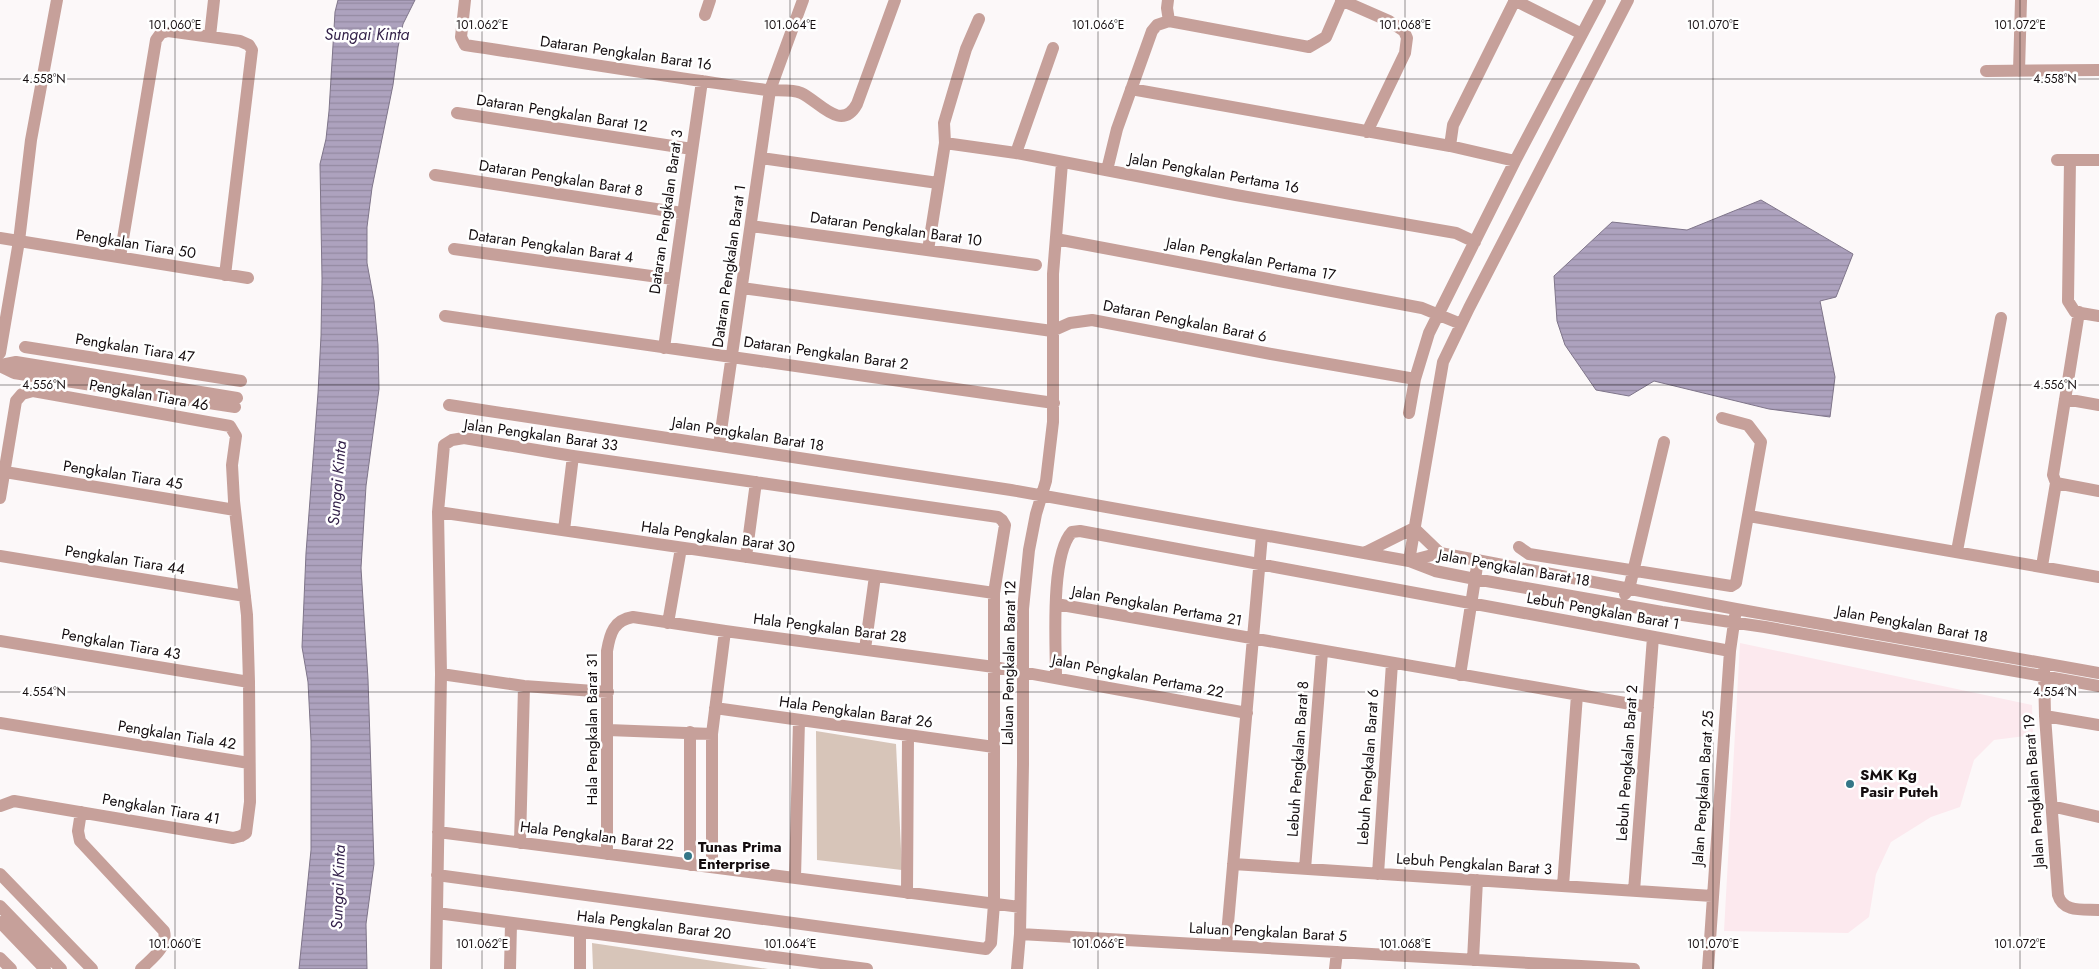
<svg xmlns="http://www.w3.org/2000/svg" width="2099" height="969" font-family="Jost,sans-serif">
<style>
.built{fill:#fce9ee}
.green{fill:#d7c5b9}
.water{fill:url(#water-rules);stroke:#7f758a}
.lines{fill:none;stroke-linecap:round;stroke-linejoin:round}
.minor{stroke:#c6a09a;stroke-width:12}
.ticks{fill:none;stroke:#140d0f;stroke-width:1;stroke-opacity:0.45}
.poi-dot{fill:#347687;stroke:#fff;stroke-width:2}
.labels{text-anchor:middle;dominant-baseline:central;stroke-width:5;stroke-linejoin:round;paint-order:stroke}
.street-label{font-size:15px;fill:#140d0f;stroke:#fff}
.poi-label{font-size:15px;font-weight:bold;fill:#140d0f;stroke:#fff;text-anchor:start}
.water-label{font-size:16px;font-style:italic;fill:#34224a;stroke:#fff}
.ticks-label{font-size:12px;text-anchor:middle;fill:#140d0f;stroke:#fff;stroke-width:5;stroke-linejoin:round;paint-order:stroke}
</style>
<defs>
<pattern id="water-rules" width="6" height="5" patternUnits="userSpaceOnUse" patternTransform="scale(1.25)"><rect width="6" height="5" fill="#ada2be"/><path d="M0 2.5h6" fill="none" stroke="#948aa2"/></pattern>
</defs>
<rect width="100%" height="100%" fill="#fcf8f9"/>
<path class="built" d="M1740,643l292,62 1,30 -39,5 -20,20 -14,47 -29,10 -40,25 -15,32 -7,43 -21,16 -124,-2z"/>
<path class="green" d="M816,731l80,13 6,126 -85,-10z
M592,943l176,26h-175z"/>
<path class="water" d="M338,0h77l-12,24 -5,23 -5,38 -21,103 -5,39v36l7,38 4,44 1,44 -13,97 -5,82 7,111 6,185 -8,60 1,45h-68l12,-119v-109l-3,-59 -6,-35 4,-94 12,-160 3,-57 1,-57 -2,-115 6,-25 3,-28 6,-99z
M1761,200l92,54 -17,43 -16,4 15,76 -5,40 -61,-8 -115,-28 -25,15 -33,-6 -31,-45 -8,-24 -3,-45 58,-54 75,8z"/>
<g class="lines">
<path class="minor" d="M465,0l-4,37 4,8c101,15 201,32 302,45 10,1 25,-1 34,3 18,8 40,40 56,11l38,-104
M1168,0l-1,8 2,13
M1341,0l48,21 15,10 3,7 -2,15 -38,79
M1514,0l68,34
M705,15l5,-15
M210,36l4,-36
M1986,71l113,-1
M2019,71l2,-71
M1131,89l319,57 65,15
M457,113l235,36
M945,143l71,10 220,42 220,38 19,9
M1450,146l3,-21 62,-125
M1016,153l37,-105
M761,158l177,25
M2057,160h42
M2070,160l-2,141 7,11 24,4
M1107,170l10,-41 35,-98 5,-6 12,-4 140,26 17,-10 16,-37
M435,175l247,38
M751,226l285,39
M0,238l248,40
M1056,239l366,69 39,16
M454,249l219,30
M928,250l17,-107 -1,-20 22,-74 13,-30
M120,257l36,-217 5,-7 7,-2 72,10 9,4 3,5 -27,225
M742,288l310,43 18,-8 22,-3 179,34 144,25
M2079,312l-26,163 3,8 43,8
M445,316l609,87
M25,347l216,34
M664,348l38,-267
M0,353l19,-112 12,-101 26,-140
M0,365l16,-3 221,36
M0,366l14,7 221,34
M2065,399l34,6
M449,405l562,85 398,71 26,10 40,8 187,33 103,15 334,59
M1409,413l6,-34 14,-46 86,-172 85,-161
M719,445l51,-355 33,-90
M5,472l230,38
M0,498l16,-97 6,-7 11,-3 197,35 6,10 -4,29 2,36 13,114 2,67 -249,-41
M438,512l556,81
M1749,516l350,61
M1414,528l26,25
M564,530l9,-74
M1519,547l10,7 202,32 5,-3 25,-141 -13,-17 -26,-7
M1957,551l44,-233
M1364,553l50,-25
M0,556l245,40
M746,557l10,-75
M1409,561l31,-8 296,56 363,64
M1409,561l34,-199 26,-54 159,-308
M2042,566l14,-83
M1625,594l4,-5 35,-147
M1056,604l592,103
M668,623l13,-75
M865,649l10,-73
M2044,669l1,47 13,179c5,18 26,14 41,15
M441,674l83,12 84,6
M1460,675l18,-115
M1056,677c0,-32 -6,-122 16,-145l8,-1 650,120
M715,708l279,39
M2045,716l54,9
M0,723l249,40
M608,730l104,4
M0,806l14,-5 219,37 8,-2 5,-3 4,-31 -1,-120
M2051,806l48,11
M81,812l-3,19 2,10 84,90c4,17 -13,28 -23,38
M438,832l582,75
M520,843l4,-157
M607,854v-203c3,-18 7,-31 26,-34l92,14 269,36 253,46
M1233,864l479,32
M690,865v-133
M712,867v-133l13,-103
M1305,869l17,-217
M0,874l92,95
M1378,874l14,-211
M795,878l4,-158
M1563,886l14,-191
M1634,891l19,-254
M907,893l1,-157
M0,906l61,63
M437,913l430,56
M0,922l45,47
M1020,934l614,35
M1226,946l36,-411
M0,958l11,11
M1473,960l4,-80
M436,969l5,-295 -3,-162 6,-67 8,-5 12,-2 109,18 425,61 4,3 3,5 -11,68v311l-3,39 -5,6 -549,-74
M510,969l1,-46
M580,969v-37
M1017,969l3,-35 3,-170v-155l6,-59 7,-36 10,-33 7,-59v-148l9,-111
M1335,969l2,-17
M1708,969l22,-318 5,-35"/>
</g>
<path class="ticks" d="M175,0v969M482,0v969M790,0v969M1098,0v969M1405,0v969M1713,0v969M2020,0v969M0,79h2099M0,385h2099M0,692h2099"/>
<g class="poi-dot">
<circle cx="1850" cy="784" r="5"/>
<circle cx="688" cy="856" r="5"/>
</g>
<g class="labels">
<g class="street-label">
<text transform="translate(626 53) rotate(8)">Dataran Pengkalan Barat 16</text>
<text transform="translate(562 113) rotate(9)">Dataran Pengkalan Barat 12</text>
<text transform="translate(1214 173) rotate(10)">Jalan Pengkalan Pertama 16</text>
<text transform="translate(561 178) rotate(9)">Dataran Pengkalan Barat 8</text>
<text transform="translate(666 212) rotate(-82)">Dataran Pengkalan Barat 3</text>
<text transform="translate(896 229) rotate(8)">Dataran Pengkalan Barat 10</text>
<text transform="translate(136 244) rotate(9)">Pengkalan Tiara 50</text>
<text transform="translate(551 246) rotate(8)">Dataran Pengkalan Barat 4</text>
<text transform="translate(1251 259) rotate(11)">Jalan Pengkalan Pertama 17</text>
<text transform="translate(729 266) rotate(-82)">Dataran Pengkalan Barat 1</text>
<text transform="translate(1185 321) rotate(11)">Dataran Pengkalan Barat 6</text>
<text transform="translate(135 348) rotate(9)">Pengkalan Tiara 47</text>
<text transform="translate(826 353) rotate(8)">Dataran Pengkalan Barat 2</text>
<text transform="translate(149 395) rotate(10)">Pengkalan Tiara 46</text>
<text transform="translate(748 434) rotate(9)">Jalan Pengkalan Barat 18</text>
<text transform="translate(541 435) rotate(8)">Jalan Pengkalan Barat 33</text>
<text transform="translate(123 475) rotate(9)">Pengkalan Tiara 45</text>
<text transform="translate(718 537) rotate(8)">Hala Pengkalan Barat 30</text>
<text transform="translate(125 560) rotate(9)">Pengkalan Tiara 44</text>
<text transform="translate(1514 568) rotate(10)">Jalan Pengkalan Barat 18</text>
<text transform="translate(1157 606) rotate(10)">Jalan Pengkalan Pertama 21</text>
<text transform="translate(1603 611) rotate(10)">Lebuh Pengkalan Barat 1</text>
<text transform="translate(1912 624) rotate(10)">Jalan Pengkalan Barat 18</text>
<text transform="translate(830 628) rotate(7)">Hala Pengkalan Barat 28</text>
<text transform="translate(121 644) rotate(10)">Pengkalan Tiara 43</text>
<text transform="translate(1009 663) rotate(-89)">Laluan Pengkalan Barat 12</text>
<text transform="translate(1138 676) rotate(11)">Jalan Pengkalan Pertama 22</text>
<text transform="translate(856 712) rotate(8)">Hala Pengkalan Barat 26</text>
<text transform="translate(592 729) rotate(-90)">Hala Pengkalan Barat 31</text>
<text transform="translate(177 735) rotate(9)">Pengkalan Tiala 42</text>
<text transform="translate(1298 759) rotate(-86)">Lebuh Pengkalan Barat 8</text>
<text transform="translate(1627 763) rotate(-86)">Lebuh Pengkalan Barat 2</text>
<text transform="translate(1368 767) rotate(-86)">Lebuh Pengkalan Barat 6</text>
<text transform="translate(1703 788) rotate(-86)">Jalan Pengkalan Barat 25</text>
<text transform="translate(2034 791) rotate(-94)">Jalan Pengkalan Barat 19</text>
<text transform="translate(161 809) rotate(10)">Pengkalan Tiara 41</text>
<text transform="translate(597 836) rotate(7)">Hala Pengkalan Barat 22</text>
<text transform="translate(1474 864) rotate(4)">Lebuh Pengkalan Barat 3</text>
<text transform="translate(654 925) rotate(7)">Hala Pengkalan Barat 20</text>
<text transform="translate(1268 932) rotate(3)">Laluan Pengkalan Barat 5</text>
</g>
<g class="poi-label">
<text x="1860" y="775">SMK Kg<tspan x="1860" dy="17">Pasir Puteh</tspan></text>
<text x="698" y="847">Tunas Prima<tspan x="698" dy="17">Enterprise</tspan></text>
</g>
<g class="water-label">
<text x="367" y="34">Sungai Kinta</text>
<text transform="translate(337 483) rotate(-85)">Sungai Kinta</text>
<text transform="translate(338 887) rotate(-88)">Sungai Kinta</text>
</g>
</g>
<g class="ticks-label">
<text x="175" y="29">101.060°E</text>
<text x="482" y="29">101.062°E</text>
<text x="790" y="29">101.064°E</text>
<text x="1098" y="29">101.066°E</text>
<text x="1405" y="29">101.068°E</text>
<text x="1713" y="29">101.070°E</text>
<text x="2020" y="29">101.072°E</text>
<text x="44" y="83">4.558°N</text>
<text x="2055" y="83">4.558°N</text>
<text x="44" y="389">4.556°N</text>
<text x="2055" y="389">4.556°N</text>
<text x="44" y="696">4.554°N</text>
<text x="2055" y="696">4.554°N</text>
<text x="175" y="948">101.060°E</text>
<text x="482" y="948">101.062°E</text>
<text x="790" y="948">101.064°E</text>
<text x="1098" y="948">101.066°E</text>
<text x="1405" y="948">101.068°E</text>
<text x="1713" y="948">101.070°E</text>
<text x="2020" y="948">101.072°E</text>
</g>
</svg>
